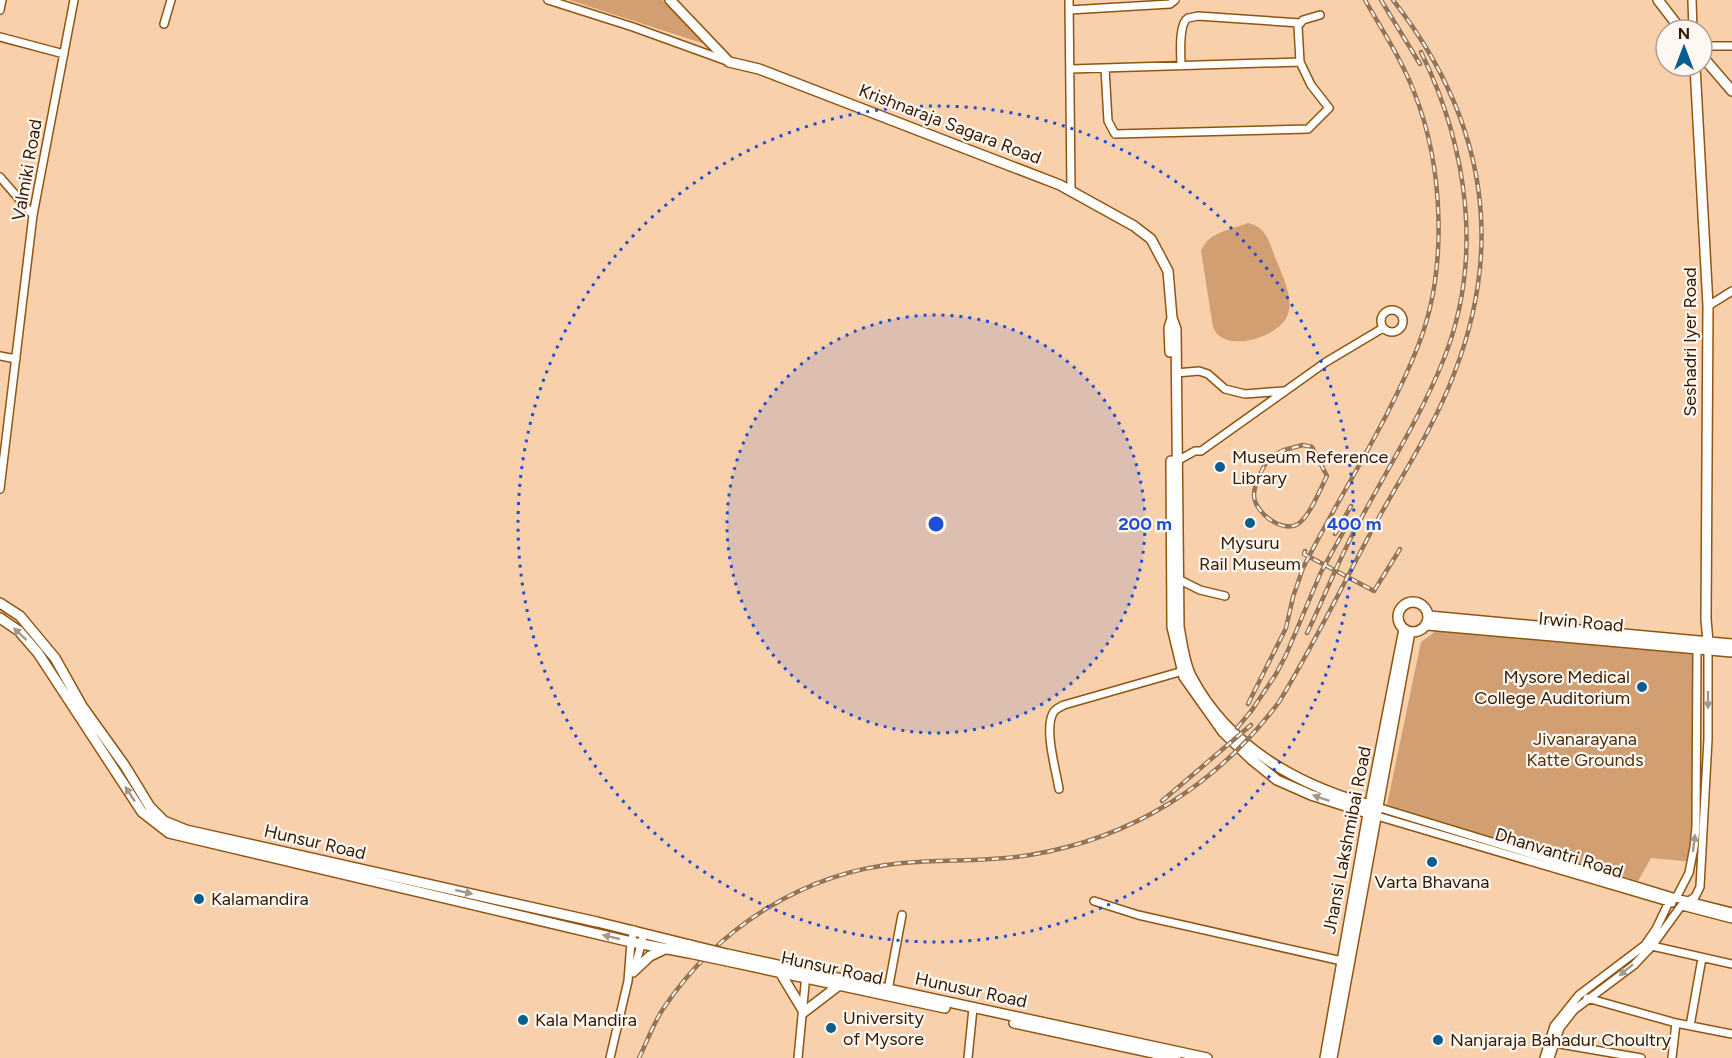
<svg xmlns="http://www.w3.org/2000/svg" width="1732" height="1058" font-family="Figtree,sans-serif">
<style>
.green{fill:#d19f71}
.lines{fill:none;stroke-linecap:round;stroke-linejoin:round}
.minor-casing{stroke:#905510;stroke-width:10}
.major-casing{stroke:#905510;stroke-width:12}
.minor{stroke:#fff;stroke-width:7}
.major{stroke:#fff;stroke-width:9}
.rail-casing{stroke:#947455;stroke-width:4.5}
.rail{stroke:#fff8f2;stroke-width:2;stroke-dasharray:7;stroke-linecap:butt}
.major-bridge-casing{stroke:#905510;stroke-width:12;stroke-linecap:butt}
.major-bridge{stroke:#fff;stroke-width:9}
.oneway{fill:#a3988d}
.ring{fill:none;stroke:#1d4ed8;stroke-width:3;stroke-dasharray:3 6}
.poi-dot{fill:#0a5d8f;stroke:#fff8f2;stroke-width:2}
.labels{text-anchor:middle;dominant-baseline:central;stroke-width:4.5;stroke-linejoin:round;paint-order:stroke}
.street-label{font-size:18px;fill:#331a01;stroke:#fff8f2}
.poi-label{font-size:18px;fill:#331a01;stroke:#fff8f2;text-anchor:start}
.park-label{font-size:18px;fill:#51310f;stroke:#fff8f2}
.centre{fill:#1d4ed8;stroke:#fff8f2;stroke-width:3}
.ring-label{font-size:18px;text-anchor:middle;font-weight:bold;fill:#1d4ed8;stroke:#fff8f2;stroke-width:4.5;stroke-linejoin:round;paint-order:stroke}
</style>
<rect width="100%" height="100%" fill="#f8d0ac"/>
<path class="green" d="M569,0h94l42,44z
M1248,223c18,4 21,18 27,34 6,16 19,39 13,57 -7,23 -65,41 -75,13l-12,-76c7,-19 29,-21 47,-28z
M1443,626l256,22 -5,214 -43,-4 -13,23 -251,-76 34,-163z"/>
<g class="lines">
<defs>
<path id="minor" d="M548,0l85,27 94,34
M1069,0l2,189
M1692,0l1,30
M0,10l2,-10
M1069,10l101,-6 5,-4
M164,24l7,-24
M0,37l64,17
M1702,46h30
M1181,66c0,-11 -3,-42 7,-48 2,0 9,-2 10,-2l102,7
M1105,68l3,53 7,13 193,-5 21,-21 -18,-23 -11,-23 -2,-36 5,-6 17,-5
M1071,69l229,-7
M0,177l33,38
M1708,306l24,-15
M1381 321a11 11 0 1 1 22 0a11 11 0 1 1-22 0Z
M0,356l16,3
M1176,373l23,-2 9,3 17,15 20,5 38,-3
M1177,461l18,-10h6l125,-89 57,-34
M0,489l33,-274 41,-215
M1178,579l22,11 25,6
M1059,789c-3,-19 -15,-59 -6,-76 2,-4 7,-6 11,-8l119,-34
M1377,807l299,91 56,14
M1377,816l295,87
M1094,901l44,14 204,46
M1682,906l50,13
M1652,946l80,18
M634,971l10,-38
M888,990l14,-75
M1587,998l89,25 56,11
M1690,1026l12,-68
M1554,1043l87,15
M610,1058l18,-77 3,-39 3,-12
M798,1058l8,-84
M968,1058l5,-50
M1544,1058l10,-32 25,-31 66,-50 11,-16 13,-27 7,-4 13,-25 5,-26 2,-20 1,-181
M1550,1058l10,-30 14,-18 60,-45 18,-19 29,-40 14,-9 5,-10 8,-148v-92
M1672,1058l4,-35"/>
<path id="major" d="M670,0l59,62 30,7 301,116 74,41 17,13 17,32 4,47 4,11 3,298c3,15 5,35 12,49 38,73 110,111 186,131
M1658,0l23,30
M1702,56l30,35
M1695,66l13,240 -2,313 2,23
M1170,352l-1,-24 3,-10
M1171,461l1,166 12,50 39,55 28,27 26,21 34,15 66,21
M1398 617a15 15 0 1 1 30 0a15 15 0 1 1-30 0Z
M0,603l20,13 35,42 27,48 43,60 25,41 14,14 22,9 411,92 93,23
M1429,616l303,28
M0,618l19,13 19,22 104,159 27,21 462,109 58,11
M1427,625l305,27
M727,954l480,104
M727,961l218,47
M633,972l17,-16 17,-8
M781,974l23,38 34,-26
M1014,1023l162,35
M1325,1058l43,-244 36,-185
M1332,1058l77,-421"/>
</defs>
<use href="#minor" class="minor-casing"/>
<use href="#major" class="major-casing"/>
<use href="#minor" class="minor"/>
<use href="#major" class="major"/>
<defs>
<path id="rail" d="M1381,0l39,64
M1303,445l9,2 15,29c-7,13 -17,40 -29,48 -16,10 -44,-12 -44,-29 0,-11 10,-30 16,-38l14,-7z
M1335,534l16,-28
M1305,551l-1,3 70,37 26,-42
M1307,633c17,-35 31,-72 50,-107 29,-55 63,-108 86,-165 41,-101 25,-213 -22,-309
M1248,704l38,-76 7,-31 10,-29c37,-74 85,-145 115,-222 30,-75 26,-179 -4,-254 -12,-32 -32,-62 -49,-92
M1237,728l15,-18 24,-36 10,-19 35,-83 24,-43
M1162,801l89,-76
M639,1058c8,-16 14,-34 24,-49 55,-82 141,-137 240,-146 42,-4 85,-1 127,-8 102,-17 187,-70 249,-153 36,-59 66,-122 99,-183 26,-47 57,-94 76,-145 53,-136 28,-260 -61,-374"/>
</defs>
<use href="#rail" class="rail-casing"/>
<use href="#rail" class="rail"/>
<defs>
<path id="major-bridge" d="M690,945l37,9
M689,953l38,8"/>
</defs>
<use href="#major-bridge" class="major-bridge-casing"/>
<use href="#major-bridge" class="major-bridge"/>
</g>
<defs><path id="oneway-solid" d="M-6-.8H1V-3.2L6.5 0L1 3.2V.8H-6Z" transform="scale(1.5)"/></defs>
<g class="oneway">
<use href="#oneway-solid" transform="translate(20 634) rotate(-137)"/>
<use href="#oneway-solid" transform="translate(1708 700) rotate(90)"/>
<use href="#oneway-solid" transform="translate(130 794) rotate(-123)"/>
<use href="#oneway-solid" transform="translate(1321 798) rotate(-161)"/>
<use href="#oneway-solid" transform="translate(1694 843) rotate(-83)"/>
<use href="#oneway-solid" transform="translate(464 892) rotate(13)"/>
<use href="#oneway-solid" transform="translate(611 937) rotate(-167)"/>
<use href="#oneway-solid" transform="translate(1626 970) rotate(141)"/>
</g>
<circle cx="936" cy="524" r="209" fill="#1d4ed8" fill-opacity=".12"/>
<g class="ring">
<circle cx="936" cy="524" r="209"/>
<circle cx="936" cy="524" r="418"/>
</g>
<g class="poi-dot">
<circle cx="1220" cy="467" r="6"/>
<circle cx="1250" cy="523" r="6"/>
<circle cx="1642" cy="687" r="6"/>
<circle cx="1432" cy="862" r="6"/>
<circle cx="199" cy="899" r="6"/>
<circle cx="523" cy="1020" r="6"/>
<circle cx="831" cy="1028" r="6"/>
<circle cx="1438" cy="1040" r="6"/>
</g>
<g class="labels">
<g class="street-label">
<text transform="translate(950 124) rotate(21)">Krishnaraja Sagara Road</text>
<text transform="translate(27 170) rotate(-80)">Valmiki Road</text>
<text transform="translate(1690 342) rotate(-90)">Seshadri Iyer Road</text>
<text transform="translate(1581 622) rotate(5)">Irwin Road</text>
<text transform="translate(1347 840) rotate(-79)">Jhansi Lakshmibai Road</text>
<text transform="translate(315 842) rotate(13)">Hunsur Road</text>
<text transform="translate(1559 853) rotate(17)">Dhanvantri Road</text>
<text transform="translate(832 968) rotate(12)">Hunsur Road</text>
<text transform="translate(971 990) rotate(12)">Hunusur Road</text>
</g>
<g class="poi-label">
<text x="1232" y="457">Museum Reference<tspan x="1232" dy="21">Library</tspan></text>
<text x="1250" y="543" text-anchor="middle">Mysuru<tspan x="1250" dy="21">Rail Museum</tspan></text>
<text x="1630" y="677" text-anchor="end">Mysore Medical<tspan x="1630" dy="21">College Auditorium</tspan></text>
<text x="1432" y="882" text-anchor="middle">Varta Bhavana</text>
<text x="211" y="899">Kalamandira</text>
<text x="843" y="1018">University<tspan x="843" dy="21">of Mysore</tspan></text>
<text x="535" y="1020">Kala Mandira</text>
<text x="1450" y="1040">Nanjaraja Bahadur Choultry</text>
</g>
<g class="park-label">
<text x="1585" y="739">Jivanarayana<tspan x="1585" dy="21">Katte Grounds</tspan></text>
</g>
</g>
<circle cx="936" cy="524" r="9" class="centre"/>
<g class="ring-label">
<text x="1145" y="530">200 m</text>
<text x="1354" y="530">400 m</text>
</g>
<g transform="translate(1684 48)"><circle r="28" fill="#fff8f2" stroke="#ad9f92" stroke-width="1.5"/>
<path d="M0-4.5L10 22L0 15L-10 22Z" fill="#0a5d8f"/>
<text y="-9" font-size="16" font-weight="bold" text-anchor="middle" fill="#331a01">N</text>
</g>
</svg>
